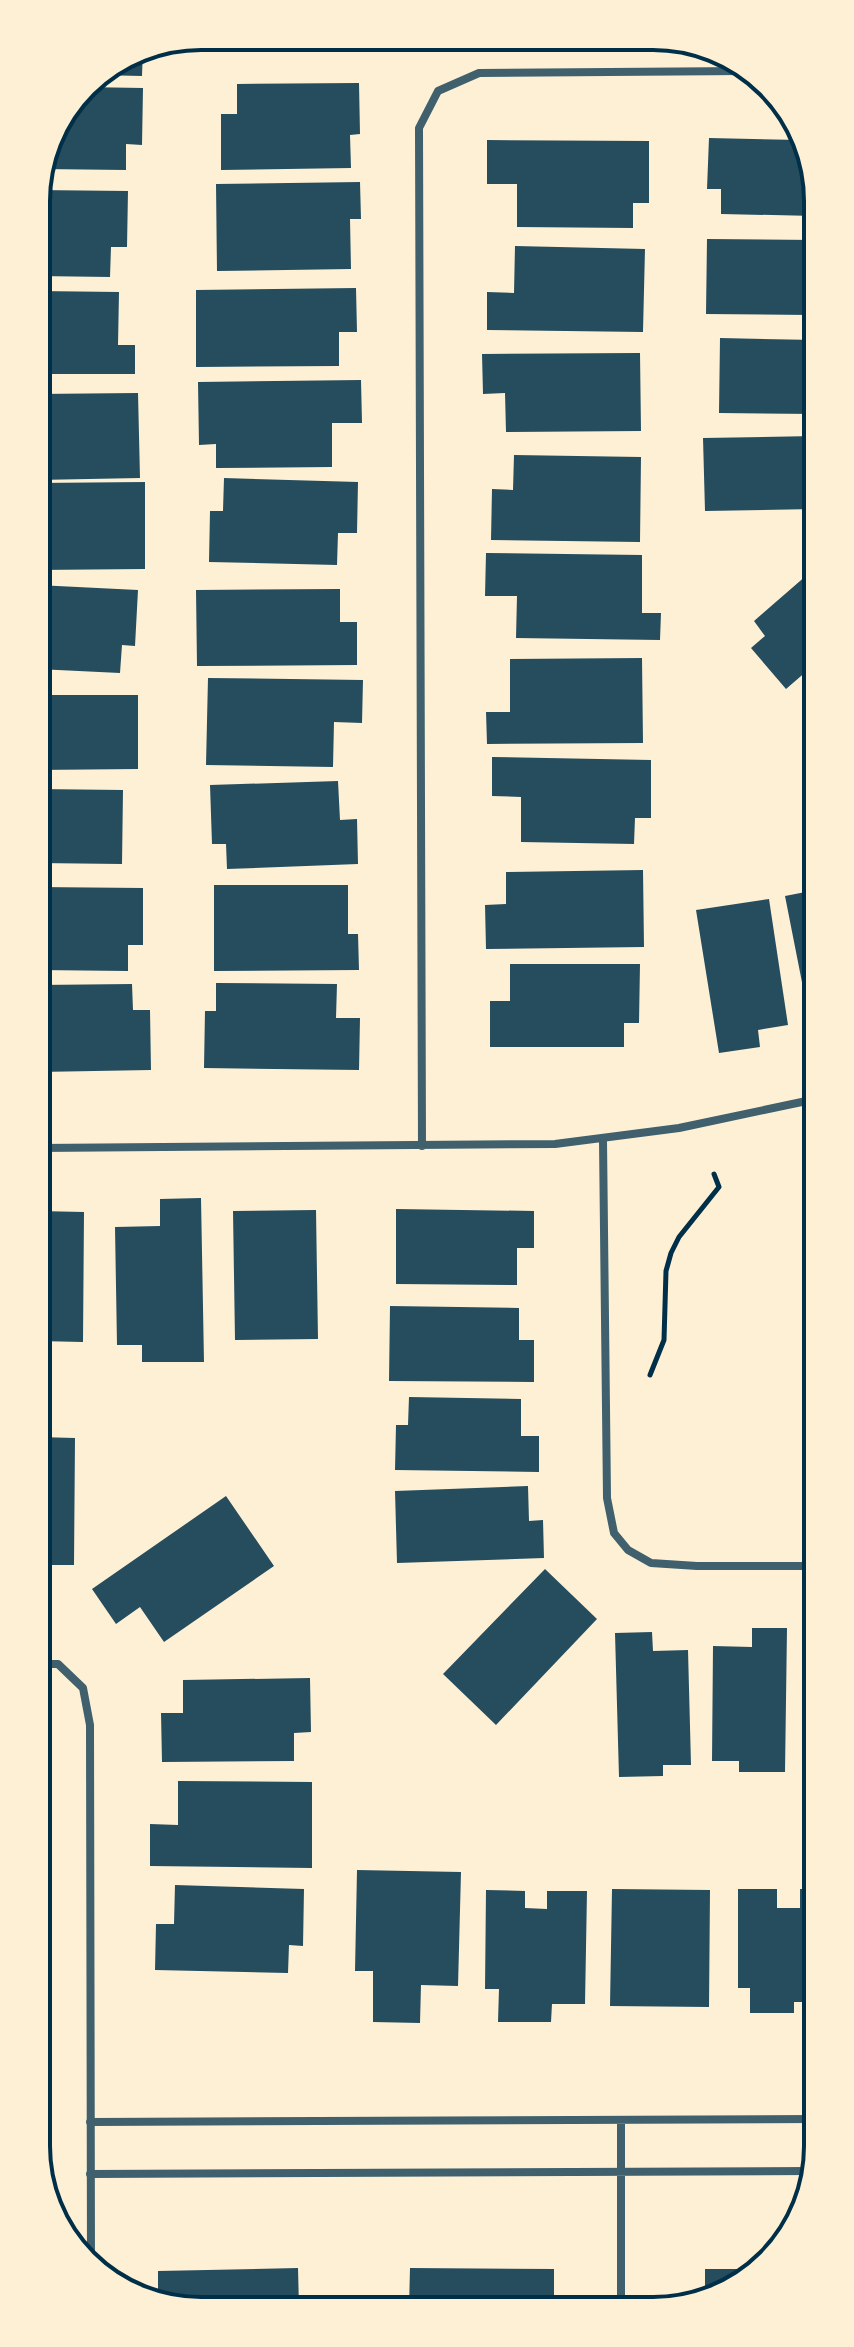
<svg xmlns="http://www.w3.org/2000/svg" width="854" height="2347" font-family="Lato,sans-serif">
<style>
.building{fill:#264d5e}
.lines{fill:none;stroke-linecap:round;stroke-linejoin:round}
.path{stroke:#003049;stroke-width:5}
.minor{stroke:#3f606c;stroke-width:8}
.rim{fill:none;stroke:#003049;stroke-width:4}
</style>
<rect width="100%" height="100%" fill="#fdf0d5"/>
<path class="building" d="M143,47l-1,29 -46,-1 42,-27z
M359,83l1,51 -10,1 1,33 -130,2v-56h16v-30z
M84,87l59,1 -1,57 -16,-1v26l-84,-1 11,-41z
M709,138l91,2 15,28v48l-94,-2v-25h-14z
M487,140l162,1v62h-16v25l-116,-1v-43h-30z
M360,182l1,37h-11l1,50 -134,2 -1,-87z
M36,190l92,1 -1,56h-16l-1,30 -73,-1z
M707,239l108,1v66h-4v9l-105,-1z
M515,246l130,3 -2,83 -156,-2v-38l27,1z
M356,288l1,44h-18v34l-143,1v-77z
M37,291l82,1 -1,53h17v29h-98z
M720,338l95,2v74l-96,-1z
M640,353l1,78 -135,1 -1,-39 -22,1 -1,-40z
M361,380l1,43h-30v44l-116,1v-24l-17,1 -1,-63z
M138,393l2,85 -103,2v-86z
M815,436v73l-110,2 -2,-73z
M514,455l127,2 -1,85 -149,-2 1,-51 21,1z
M224,478l134,4 -1,51h-19l-1,32 -128,-3 1,-51h13z
M145,482v87l-108,1v-87z
M486,553l156,2v58h19l-1,27 -144,-2 1,-42h-32z
M815,568v96l-29,25 -35,-41 14,-12 -11,-15z
M37,585l101,5 -3,56 -13,-1 -2,28 -83,-4z
M340,589v33h17v43l-160,1 -1,-76z
M642,658l1,85 -156,1 -1,-32h24v-53z
M208,678l155,2 -1,43 -28,-1 -1,45 -127,-2z
M37,695h101v74l-101,1z
M492,757l159,3v58h-16l-1,26 -113,-2v-45l-29,-1z
M338,781l2,39 17,-1 1,45 -131,5 -1,-25h-14l-2,-59z
M37,789l86,1 -1,74 -85,-1z
M643,870l1,77 -158,2 -1,-44 21,-1v-32z
M214,885h134v49h10l1,36 -145,1z
M37,887l106,1v57h-15v26l-90,-1z
M816,890v132l-6,1 -25,-127z
M769,899l19,126 -30,5 2,17 -41,6 -23,-143z
M510,964h130l-1,59h-15v24h-134v-46h20z
M216,983l121,1 -1,34h24l-1,52 -155,-2 1,-57h11z
M132,984l1,26h17l1,60 -113,2v-87z
M201,1198l3,164h-62v-17h-25l-2,-118 45,-1v-27z
M396,1209l138,2v37h-17v37l-121,-1z
M316,1210l2,129 -83,1 -2,-129z
M38,1211l46,1 -1,130 -45,-1z
M390,1306l129,2v32h15v42l-145,-1z
M409,1397l112,2v37h18v36l-144,-2 1,-45h12z
M38,1437l37,1 -1,127h-36z
M528,1486l1,35 14,-1 1,38 -147,5 -2,-72z
M226,1496l48,70 -110,76 -24,-35 -24,17 -24,-35z
M545,1569l52,50 -101,106 -53,-51z
M752,1628h35l-2,144h-46v-11h-27l1,-115 39,1z
M652,1632l1,19 35,-1 3,115h-28v11l-44,1 -4,-144z
M802,1643h15v130h-12z
M310,1678l1,54 -17,1v28l-132,1 -1,-49h22v-33z
M178,1781l134,1v86l-162,-2v-42l28,1z
M357,1870l104,2 -3,114 -37,-1 -1,38 -47,-1v-51h-18z
M175,1885l129,4 -1,57 -14,-1 -1,28 -133,-3 1,-46h18z
M612,1889l98,1 -1,117 -99,-1z
M738,1889h39v19h23v-19h17v113h-23v11h-44v-25h-12z
M486,1890l39,1v17l22,1v-18h40l-2,113h-33l-1,18h-53l1,-33h-14z
M298,2268l1,40h-131l-10,-6v-31z
M410,2268l144,1v39h-145z
M705,2269h48l-48,28z"/>
<g class="lines">
<path class="path" d="M650,1375l14,-35 2,-69 5,-18 8,-16 40,-50 -5,-13"/>
<path class="minor" d="M603,1140l4,358 7,35 14,17 23,13 46,3h120
M422,1146l-3,-1018 19,-37 41,-18 265,-2
M38,1148l517,-4 124,-16 137,-29
M39,1664h19l25,24 7,37 1,541
M90,2122l728,-3
M90,2174l722,-3
M621,2308v-187"/>
</g>
<path d="M0 0H854V2347H0ZM201 50H653A151 151 0 0 1 804 201V2146A151 151 0 0 1 653 2297H201A151 151 0 0 1 50 2146V201A151 151 0 0 1 201 50Z" fill="#fdf0d5" fill-rule="evenodd"/>
<path class="rim" d="M201 50H653A151 151 0 0 1 804 201V2146A151 151 0 0 1 653 2297H201A151 151 0 0 1 50 2146V201A151 151 0 0 1 201 50Z"/>
</svg>
